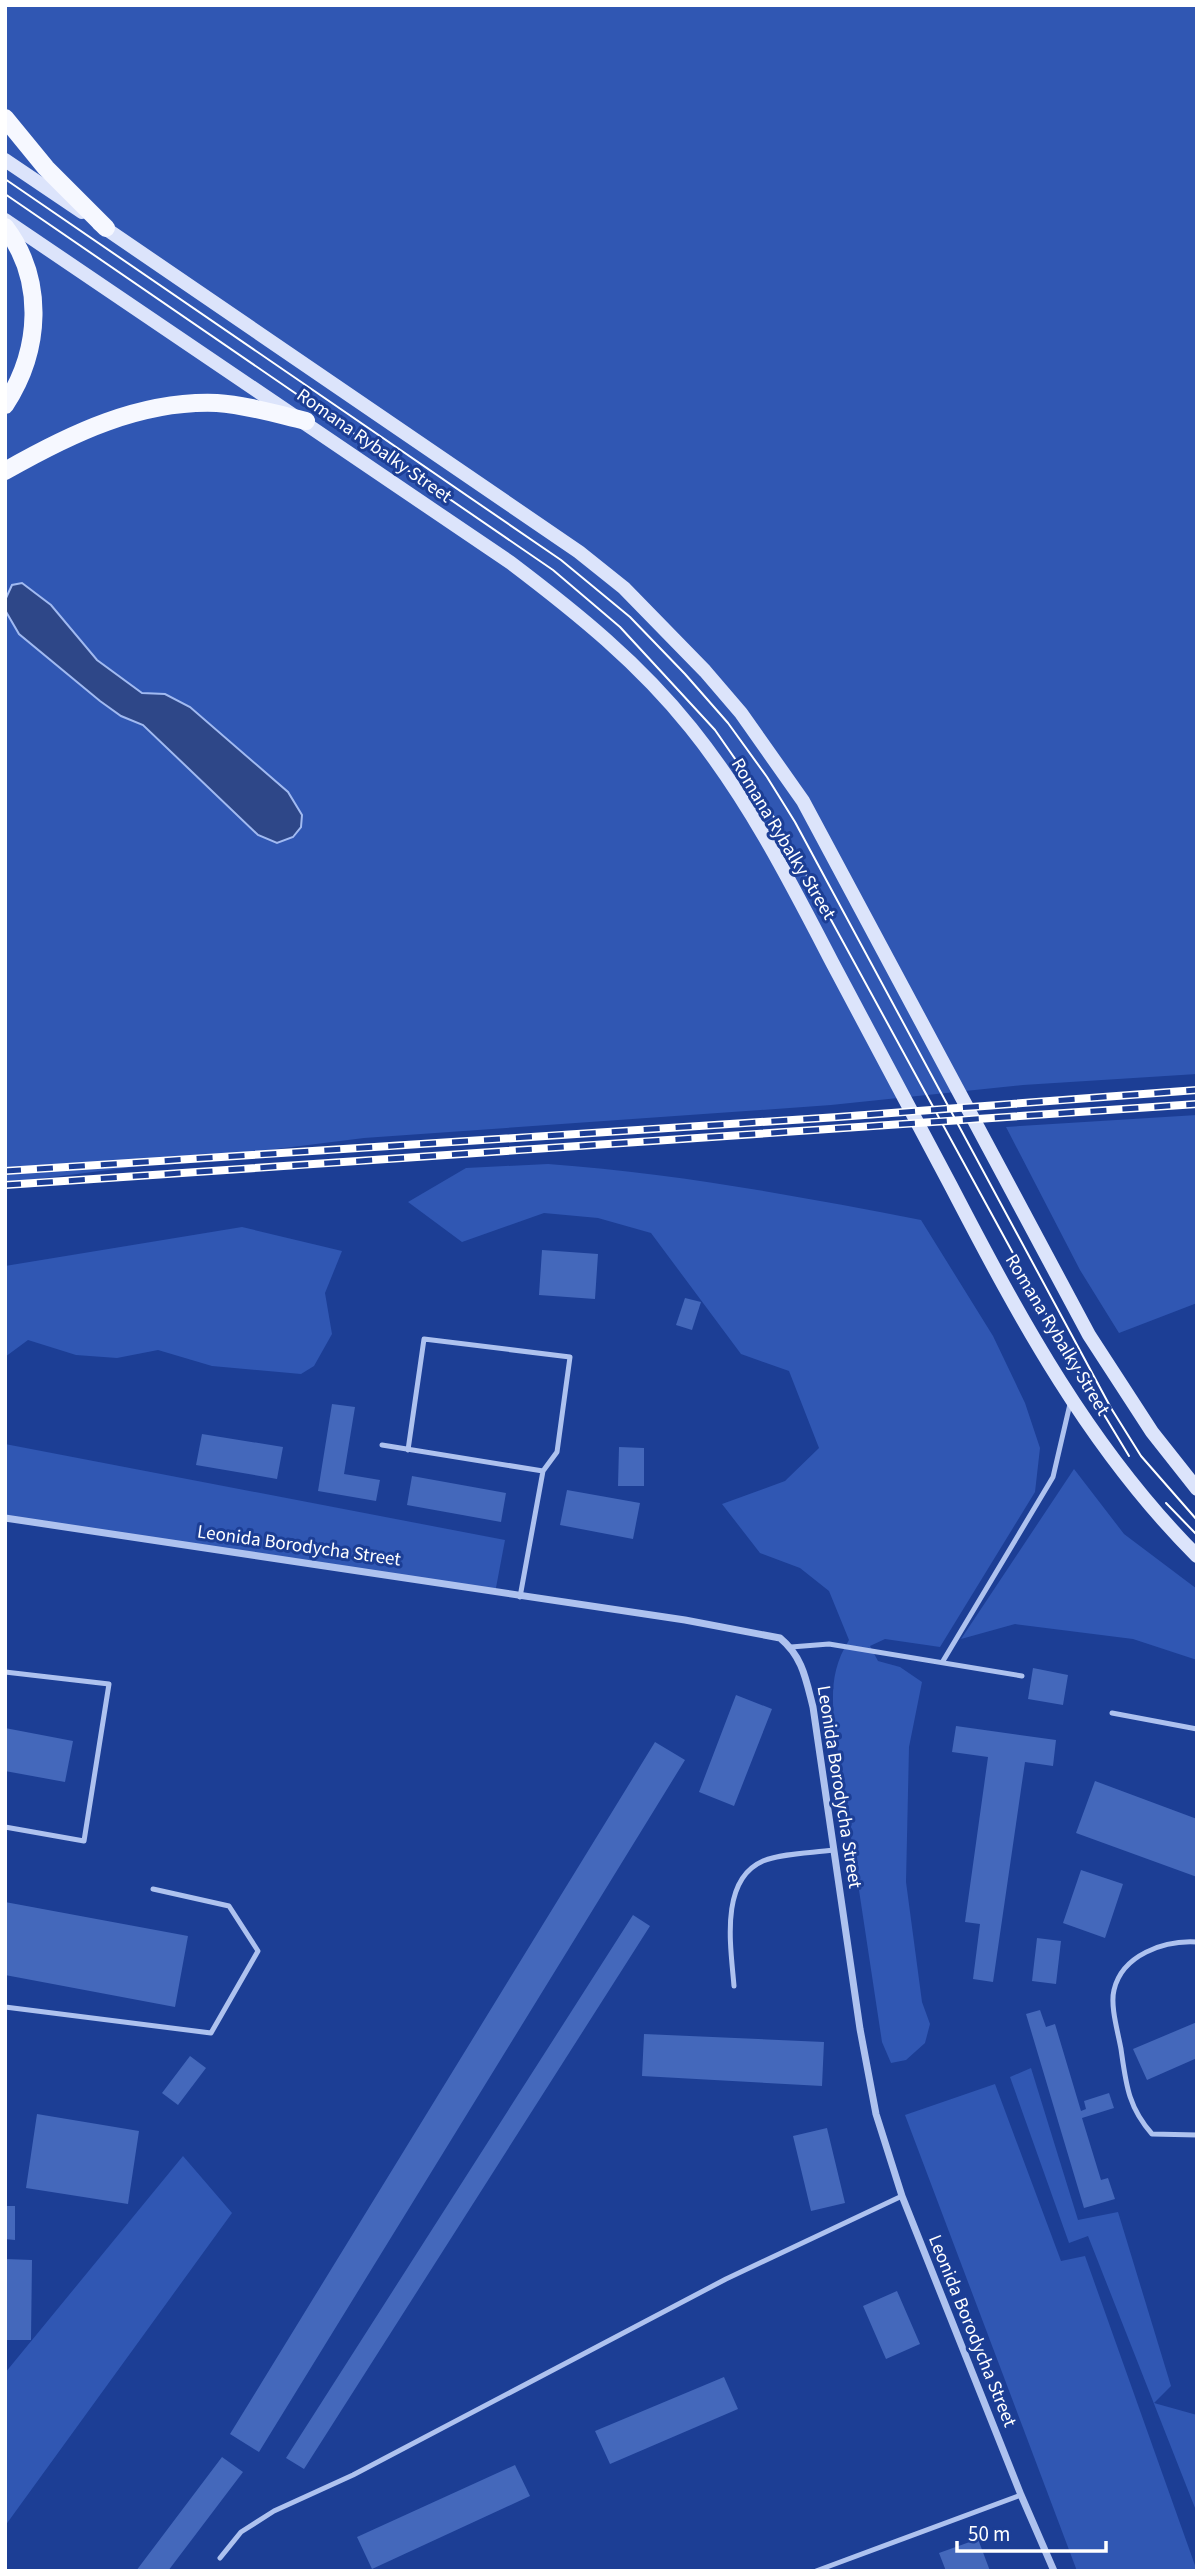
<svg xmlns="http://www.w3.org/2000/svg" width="1202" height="2576" font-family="'Source Sans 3',sans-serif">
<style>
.green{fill:#3057b3}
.water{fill:#2e4788;stroke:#a1baf1;stroke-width:2}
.building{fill:#4468bb}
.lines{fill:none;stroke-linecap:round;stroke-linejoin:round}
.lane{stroke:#aec2ef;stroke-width:5}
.street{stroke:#aec2ef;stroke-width:7}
.secondary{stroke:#dce4fb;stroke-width:14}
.primary{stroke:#f6f8ff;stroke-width:18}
.tram{stroke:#fff;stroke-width:2}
.rail-casing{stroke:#fff;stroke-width:8}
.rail{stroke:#1c3e95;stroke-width:5;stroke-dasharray:16;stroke-linecap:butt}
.labels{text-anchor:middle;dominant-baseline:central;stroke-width:6;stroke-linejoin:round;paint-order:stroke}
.street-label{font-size:19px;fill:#fff;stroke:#1c3e95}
</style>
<rect width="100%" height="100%" fill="#1c3e95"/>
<path class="green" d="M5,5h1192v1069l-174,11 -192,20 -467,33 -359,45z
M1197,1115v188l-78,30 -39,-63 -74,-143z
M548,1164c126,9 249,32 373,56l72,116 32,67 15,45 -5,44 -95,155 -55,-8 -15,7 8,15 22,6 22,15 -13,65 -3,135 16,120 8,22 -5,19 -19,17 -15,3 -9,-21 -48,-317c-2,-33 -3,-56 15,-85l-20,-49 -29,-23 -40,-15 -38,-49 63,-23 34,-33 -30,-77 -48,-17 -90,-121 -53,-15 -54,-5 -82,29 -54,-40 58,-34z
M242,1227l100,24 -17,42 7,41 -18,32 -13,8 -89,-8 -54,-16 -41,8 -41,-3 -48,-15 -23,17v-91z
M5,1444l500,96 -10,53 -490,-75z
M1074,1469l50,65 73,55v71l-64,-21 -118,-15 -54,15z
M1031,2068l47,152 40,-8 53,174 -17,17 43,12v98l-109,-277 -19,7 -59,-166z
M995,2084l66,177 24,-5 112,315h-120l-172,-456z
M183,2156l49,57 -227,313v-153z"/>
<path class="water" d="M22,583l29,22 46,55 45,33 23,1 25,13 98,85 14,23 -1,12 -8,10 -16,6 -19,-8 -115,-110 -22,-9 -21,-15 -81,-67 -14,-24 1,-12 6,-13z"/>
<path class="building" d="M542,1250l56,4 -3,45 -56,-4z
M685,1298l16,4 -9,28 -16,-5z
M332,1404l23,3 -11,67 36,6 -4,21 -58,-10z
M202,1434l81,13 -6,32 -81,-14z
M619,1447l25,1v38h-26z
M412,1476l94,17 -5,29 -94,-17z
M567,1490l73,13 -7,36 -73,-14z
M1033,1668l35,7 -5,30 -35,-6z
M736,1695l36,14 -38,97 -35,-14z
M956,1726l100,14 -3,26 -28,-4 -32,220 -20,-3 7,-55 -15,-2 23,-165 -36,-5z
M5,1728l68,13 -8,41 -60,-11z
M655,1742l30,18 -426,692 -29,-18z
M1095,1781l102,38v58l-121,-44z
M1081,1870l42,14 -18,54 -42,-15z
M5,1902l183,34 -13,71 -170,-32z
M633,1915l17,11 -346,543 -18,-11z
M1037,1938l24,3 -5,43 -24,-3z
M1040,2010l6,17 9,-3 26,87 5,-2 -2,-8 25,-8 5,15 -32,10 19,62 7,-2 7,21 -31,9 -58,-194z
M1197,2022v36l-50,22 -14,-31z
M644,2034l180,8 -2,44 -180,-10z
M190,2056l16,12 -28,37 -16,-12z
M37,2114l102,17 -11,73 -102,-16z
M827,2128l18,75 -34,8 -18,-75z
M5,2206h10v34l-10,-1z
M5,2259l27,1 -1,80h-26z
M897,2291l23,53 -34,15 -23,-53z
M724,2377l14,32 -128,55 -15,-33z
M222,2457l21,15 -75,99h-32z
M515,2465l15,31 -158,73 -15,-32z
M978,2539l12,32h-44l-7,-18z"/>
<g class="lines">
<path class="lane" d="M382,1445l161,26 -23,126
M408,1450l16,-111 146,18 -13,95 -14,19
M791,1647l38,-3 193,32
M943,1661l110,-184 17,-73
M5,1672l104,12 -25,157 -79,-14
M1112,1713l85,16
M1197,1942c-33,-2 -75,13 -83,48 -4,16 4,42 7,59 5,35 7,58 31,85l45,1
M734,1986c-3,-38 -15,-106 29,-125 20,-8 49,-8 70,-11
M5,2007l206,26 47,-82 -29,-45 -76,-17
M220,2558l21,-26 33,-21 79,-36 373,-196 176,-83
M816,2571l205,-76"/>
<path class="street" d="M5,1518l680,102 95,18c23,19 26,42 33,69l47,322 16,85 26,82 119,299 33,76"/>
<path class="secondary" d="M5,160l77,52
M5,220l506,343c66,50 128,100 180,165 58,72 100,155 142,236 39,74 79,148 118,222 69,133 139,263 246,370
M99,224l480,328 45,36 81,83 36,42 62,88 286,534 63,97 45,57"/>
<path class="primary" d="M5,118l41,50 60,60
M5,227c40,53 36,123 0,178
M5,471c65,-37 135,-71 212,-68 30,2 59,11 89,18"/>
<path class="tram" d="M5,179l556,381 69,57 55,57 43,49 39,54 28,45 316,586 30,48 56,64
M5,194l548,376 67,57 95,103 39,56 28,44 292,535 55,91
M1166,1503l31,32"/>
<defs>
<path id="rail" d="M5,1171l833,-54 359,-27
M5,1185l1192,-81"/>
</defs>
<use href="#rail" class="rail-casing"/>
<use href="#rail" class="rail"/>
</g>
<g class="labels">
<g class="street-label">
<text transform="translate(374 446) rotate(35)">Romana Rybalky Street</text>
<text transform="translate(783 839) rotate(59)">Romana Rybalky Street</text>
<text transform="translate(1057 1335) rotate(59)">Romana Rybalky Street</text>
<text transform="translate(299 1546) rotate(8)">Leonida Borodycha Street</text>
<text transform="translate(839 1787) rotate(81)">Leonida Borodycha Street</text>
<text transform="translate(972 2331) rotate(68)">Leonida Borodycha Street</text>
</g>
</g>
<rect width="1202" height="2576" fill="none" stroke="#ffffff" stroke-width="14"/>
<path d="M957 2541v10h149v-10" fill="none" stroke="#ffffff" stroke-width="3.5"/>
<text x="968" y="2541" font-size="21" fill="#ffffff" stroke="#1c3e95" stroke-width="5" paint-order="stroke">50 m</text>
</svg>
